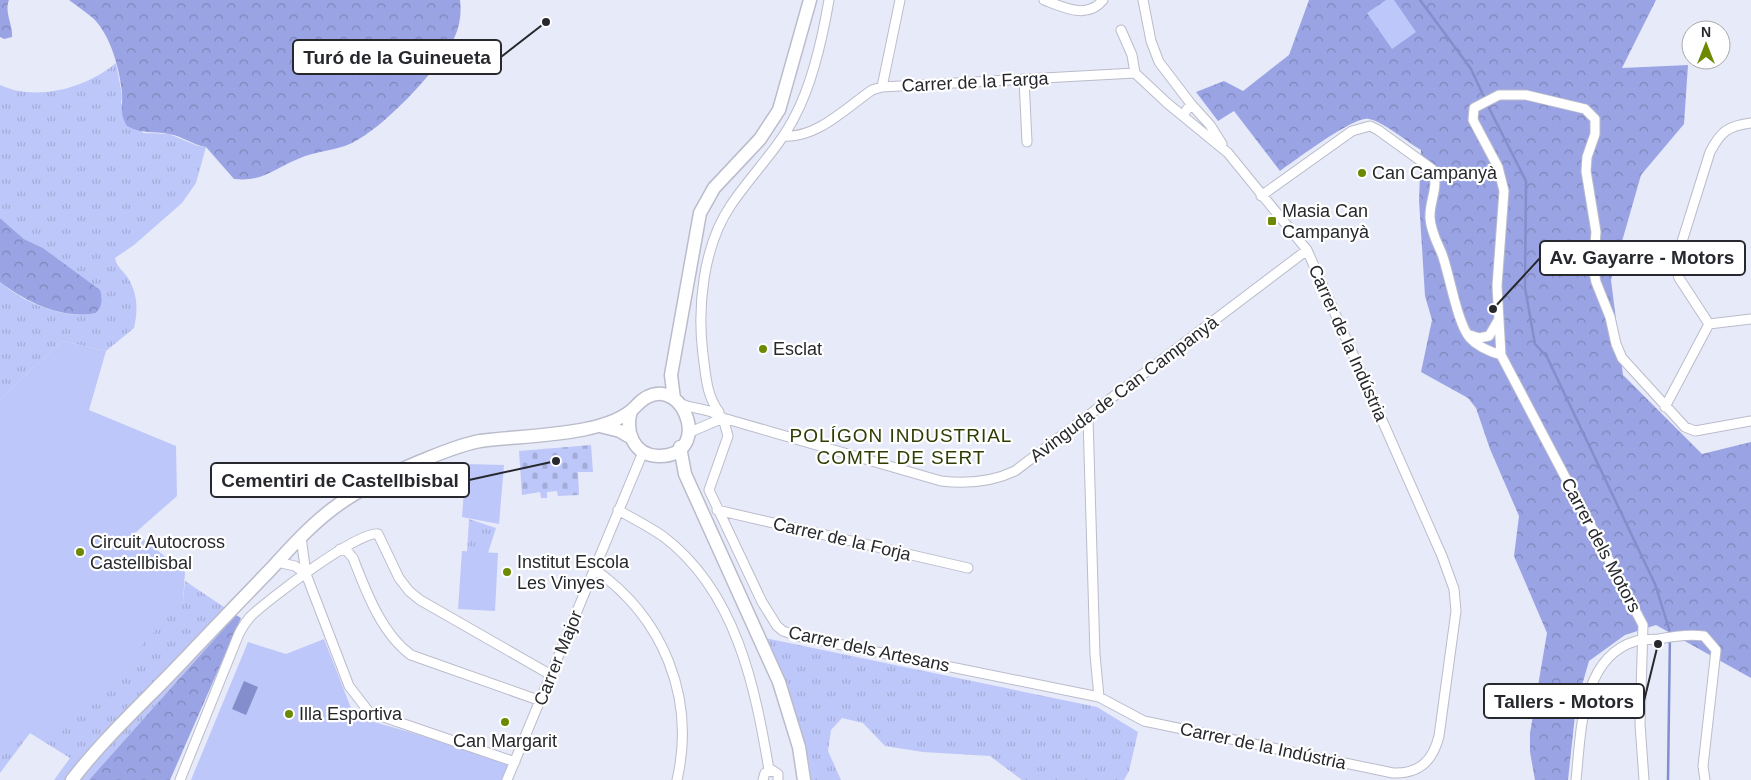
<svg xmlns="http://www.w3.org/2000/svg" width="1751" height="780" font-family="Helvetica,sans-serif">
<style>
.grass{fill:url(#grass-tufts)}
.forest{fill:url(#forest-crowns)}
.cemetery{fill:url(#cemetery-stones)}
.garden{fill:#bec7f9}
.water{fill:#858ecc}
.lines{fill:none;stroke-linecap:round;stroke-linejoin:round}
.stream{stroke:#858ecc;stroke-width:2.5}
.street-casing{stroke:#babccb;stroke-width:11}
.secondary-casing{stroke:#babccb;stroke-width:15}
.street{stroke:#fff;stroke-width:9}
.secondary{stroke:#fff;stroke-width:12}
.poi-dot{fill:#6c8902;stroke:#fff;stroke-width:2}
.labels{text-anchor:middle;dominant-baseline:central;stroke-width:4.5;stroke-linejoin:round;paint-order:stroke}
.street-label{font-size:18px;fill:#27282d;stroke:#fff}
.poi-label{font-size:18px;fill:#27282d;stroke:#fff;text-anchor:start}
.neighbourhood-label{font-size:19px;letter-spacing:1px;fill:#2e3d03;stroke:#fff}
.leader{fill:none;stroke:#27282d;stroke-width:2}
.callout-dot{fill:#27282d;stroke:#fff;stroke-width:2}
.callout{fill:#fff;stroke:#27282d;stroke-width:2}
.callout-label{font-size:19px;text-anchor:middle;font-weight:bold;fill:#27282d}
</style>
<defs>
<pattern id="grass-tufts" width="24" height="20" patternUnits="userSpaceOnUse" patternTransform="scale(1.25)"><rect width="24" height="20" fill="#bec7f9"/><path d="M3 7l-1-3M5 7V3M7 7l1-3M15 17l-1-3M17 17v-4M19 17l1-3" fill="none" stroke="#a3abd6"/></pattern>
<pattern id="forest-crowns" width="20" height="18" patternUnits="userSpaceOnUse" patternTransform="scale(1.25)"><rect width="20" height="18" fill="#9aa4e4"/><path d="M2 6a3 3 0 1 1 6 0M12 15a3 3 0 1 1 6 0" fill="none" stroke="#7e86b9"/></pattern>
<pattern id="cemetery-stones" width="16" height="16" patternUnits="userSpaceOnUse" patternTransform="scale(1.25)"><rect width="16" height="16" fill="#bec7f9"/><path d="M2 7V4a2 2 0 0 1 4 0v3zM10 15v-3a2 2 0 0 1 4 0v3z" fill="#a3abd6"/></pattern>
</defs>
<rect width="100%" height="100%" fill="#e7eaf9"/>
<path class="grass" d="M116,63l6,32 -1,8 22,30 26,1 29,12 8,1 -10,36 -14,20 -48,42 -19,13c2,10 8,12 13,20 10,16 10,33 6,50l-28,23 -44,-10 -62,58v-117c24,21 64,38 96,31l6,-15 -3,-8 -56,-42 -19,-9 -24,-21v-133c37,17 86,3 116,-22z
M469,519l27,9 -8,25 -21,-1z
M185,581l51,34 -147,165h-35l16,-22 -40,-25 -30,40v-16l183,-156z
M765,638l332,69 41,25 -9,39 -5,9h-102l-32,-24 -67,-4 -38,-6 -22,-23 -21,-5 -11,12 -3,21 13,29h-30l-2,-18z"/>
<path class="forest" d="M0,0h9c-5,12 4,25 3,37l-8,2 -4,-2z
M69,0h391c2,15 -1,31 -9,44 -18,31 -67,83 -99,99 -17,8 -37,8 -54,16 -25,10 -35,23 -64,20l-28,-32c-13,-2 -24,-11 -37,-13 -16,-3 -28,0 -42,-8 -8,-13 -4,-21 -5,-34 -3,-25 -11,-55 -28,-73 -8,-7 -17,-13 -25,-19z
M1309,0h347l-34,68 66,-3 -4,59 -43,51 -30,105 12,95 79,79 49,-12v236l-95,-53 -31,10 -36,26 -13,45 -8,74h-33l-5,-28v-19l17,-100 -33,-77 5,-40 -29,-67 -14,-41 -8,-10 -47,-26 11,-52 -7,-24 -6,-96 2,-50c-14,-8 -37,-28 -52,-31 -16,-3 -74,42 -89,52l-46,-60 -16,10 -22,-29 28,-11 19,10 46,-36z
M0,218l24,21 19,9 57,42c3,10 2,15 -4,23 -33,7 -70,-11 -96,-31z
M236,615l5,3 -71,162h-81z"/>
<path class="cemetery" d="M591,445l2,27h-15l1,23 -21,1 -1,-5 -10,1v6h-6l-1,-6 -18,3 -3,-44z"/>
<path class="garden" d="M1386,0h8l22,32 -24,17 -25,-36z
M62,341l44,10 -17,59 87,36 1,50 -42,37 50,39 -2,29 -128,138 -25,-6 -30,24v-358z
M466,464l38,1 -5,59 -37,-7z
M462,551l36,2 -3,58 -37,-2z
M324,639l27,69 16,12 148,42 -8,18h-316l57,-138 38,12z"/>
<path class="water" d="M244,681l14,6 -12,28 -14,-6z"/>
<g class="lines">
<path class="stream" d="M1420,0l51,69 14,30
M1487,104l39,77 -1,107 10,56 12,13 108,227 15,48 -2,148"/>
<defs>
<path id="street" d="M1044,0c19,7 43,20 59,0
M1143,0l8,41 8,21 32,42 -8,11
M1121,30l11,25 3,18
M1024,79l3,63
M882,87l18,-87
M1191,104l19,21 12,19
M783,136c33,3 63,-28 89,-46l10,-3 253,-14
M1261,196l91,-65 18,-5 8,4 54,39c8,18 -3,31 -2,49 1,14 7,24 12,36 8,22 15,69 28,84 7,8 21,14 31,17
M1709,324l-30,-46 -4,-14 35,-112c11,-21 18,-26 41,-29
M1709,324l42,-5
M1470,335l9,3 10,-2 10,-17
M681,404c16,6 28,4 42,14l218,63c26,3 51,1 74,-10l292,-221
M1665,407l44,-83
M719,412c-13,-17 -13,-37 -16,-57 -6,-48 0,-109 28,-150 20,-30 48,-57 64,-89 17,-32 28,-81 34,-116
M723,418l5,18 -19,54 53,112 15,24 6,5 15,5 301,61 45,24 249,52c26,1 40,-12 46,-37l17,-125 -2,-22 -12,-33 -135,-306 -79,-97 -61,-50 -32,-30
M1088,418l7,237 4,42
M688,433l35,-15
M618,510c16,9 32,17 46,27 72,55 91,149 105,233
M717,510l251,58
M301,537l5,37 43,112 20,26 146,50
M340,549l7,2 6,7c13,33 28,75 58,97l130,46
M277,562l18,4 11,8
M594,569c69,48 102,128 83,211
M180,780l58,-144c3,-7 7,-13 12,-19 16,-16 109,-87 128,-83l21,44 10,13 11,9 131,75
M507,780l136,-328
M763,780l2,-7 7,-3 6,4v6
M1576,780c5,-45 4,-123 60,-139 7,-2 15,-1 23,-2 15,-3 30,-5 45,-3l12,14 -13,116 2,14
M1644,780l-4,-56 3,-99 -142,-270 -4,-69 7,-95 -6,-24 -25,-47 1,-12 25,-13h27l59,14 10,10v15l-8,23 -1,14 10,61 -3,35 3,15 14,35 6,27 6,14 63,69 10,4 56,-10"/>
<path id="secondary" d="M674,399l-3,-24 29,-162 14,-25 46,-49 19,-29 31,-110
M600,426l20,5 10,6
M680,447l5,27 94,208 20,65 5,33
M72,780c32,-42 73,-79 109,-117 30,-32 60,-63 90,-94 19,-21 38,-42 60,-59 27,-21 59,-36 90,-49 20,-8 38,-16 59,-20 40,-6 127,-4 155,-34 44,-48 83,51 23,49 -25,-1 -33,-25 -27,-45"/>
</defs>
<use href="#street" class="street-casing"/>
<use href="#secondary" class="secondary-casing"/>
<use href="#street" class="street"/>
<use href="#secondary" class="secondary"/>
</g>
<g class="poi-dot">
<circle cx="1362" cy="173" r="5"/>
<rect x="1267" y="216" width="10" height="10" rx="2.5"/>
<circle cx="763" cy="349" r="5"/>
<circle cx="80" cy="552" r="5"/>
<circle cx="507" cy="572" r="5"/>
<circle cx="289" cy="714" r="5"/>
<circle cx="505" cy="722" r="5"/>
</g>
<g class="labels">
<g class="street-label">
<text transform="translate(975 82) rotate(-3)">Carrer de la Farga</text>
<text transform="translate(1348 343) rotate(66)">Carrer de la Indústria</text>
<text transform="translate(1124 389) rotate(-37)">Avinguda de Can Campanyà</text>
<text transform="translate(842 539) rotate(13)">Carrer de la Forja</text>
<text transform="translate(1601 545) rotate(62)">Carrer dels Motors</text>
<text transform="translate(869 649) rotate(12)">Carrer dels Artesans</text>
<text transform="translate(558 658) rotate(-68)">Carrer Major</text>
<text transform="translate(1263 746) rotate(12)">Carrer de la Indústria</text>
</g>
<g class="poi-label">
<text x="1372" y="173">Can Campanyà</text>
<text x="1282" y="211">Masia Can<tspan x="1282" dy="21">Campanyà</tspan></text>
<text x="773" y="349">Esclat</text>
<text x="90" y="542">Circuit Autocross<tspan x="90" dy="21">Castellbisbal</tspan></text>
<text x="517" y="562">Institut Escola<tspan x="517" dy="21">Les Vinyes</tspan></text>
<text x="299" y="714">Illa Esportiva</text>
<text x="505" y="741" text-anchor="middle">Can Margarit</text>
</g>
<g class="neighbourhood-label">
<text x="901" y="435">POLÍGON INDUSTRIAL<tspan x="901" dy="22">COMTE DE SERT</tspan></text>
</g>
</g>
<path class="leader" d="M546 22L501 57M1493 309L1540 258M556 461L469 480M1658 644L1644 701"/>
<g class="callout-dot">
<circle cx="546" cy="22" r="5"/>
<circle cx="1493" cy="309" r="5"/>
<circle cx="556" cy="461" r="5"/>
<circle cx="1658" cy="644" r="5"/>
</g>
<g class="callout">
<rect x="293" y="40" width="208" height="34" rx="5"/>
<rect x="1540" y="241" width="205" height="34" rx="5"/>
<rect x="211" y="463" width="258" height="34" rx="5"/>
<rect x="1484" y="684" width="160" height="34" rx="5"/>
</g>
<g class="callout-label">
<text x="397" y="64">Turó de la Guineueta</text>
<text x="1642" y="264">Av. Gayarre - Motors</text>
<text x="340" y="487">Cementiri de Castellbisbal</text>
<text x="1564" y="708">Tallers - Motors</text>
</g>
<g transform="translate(1706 45)"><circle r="24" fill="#ffffff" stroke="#a9a9ab"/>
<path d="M0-4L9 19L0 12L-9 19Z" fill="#6c8902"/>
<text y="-8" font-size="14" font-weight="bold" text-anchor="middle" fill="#27282d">N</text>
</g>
</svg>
